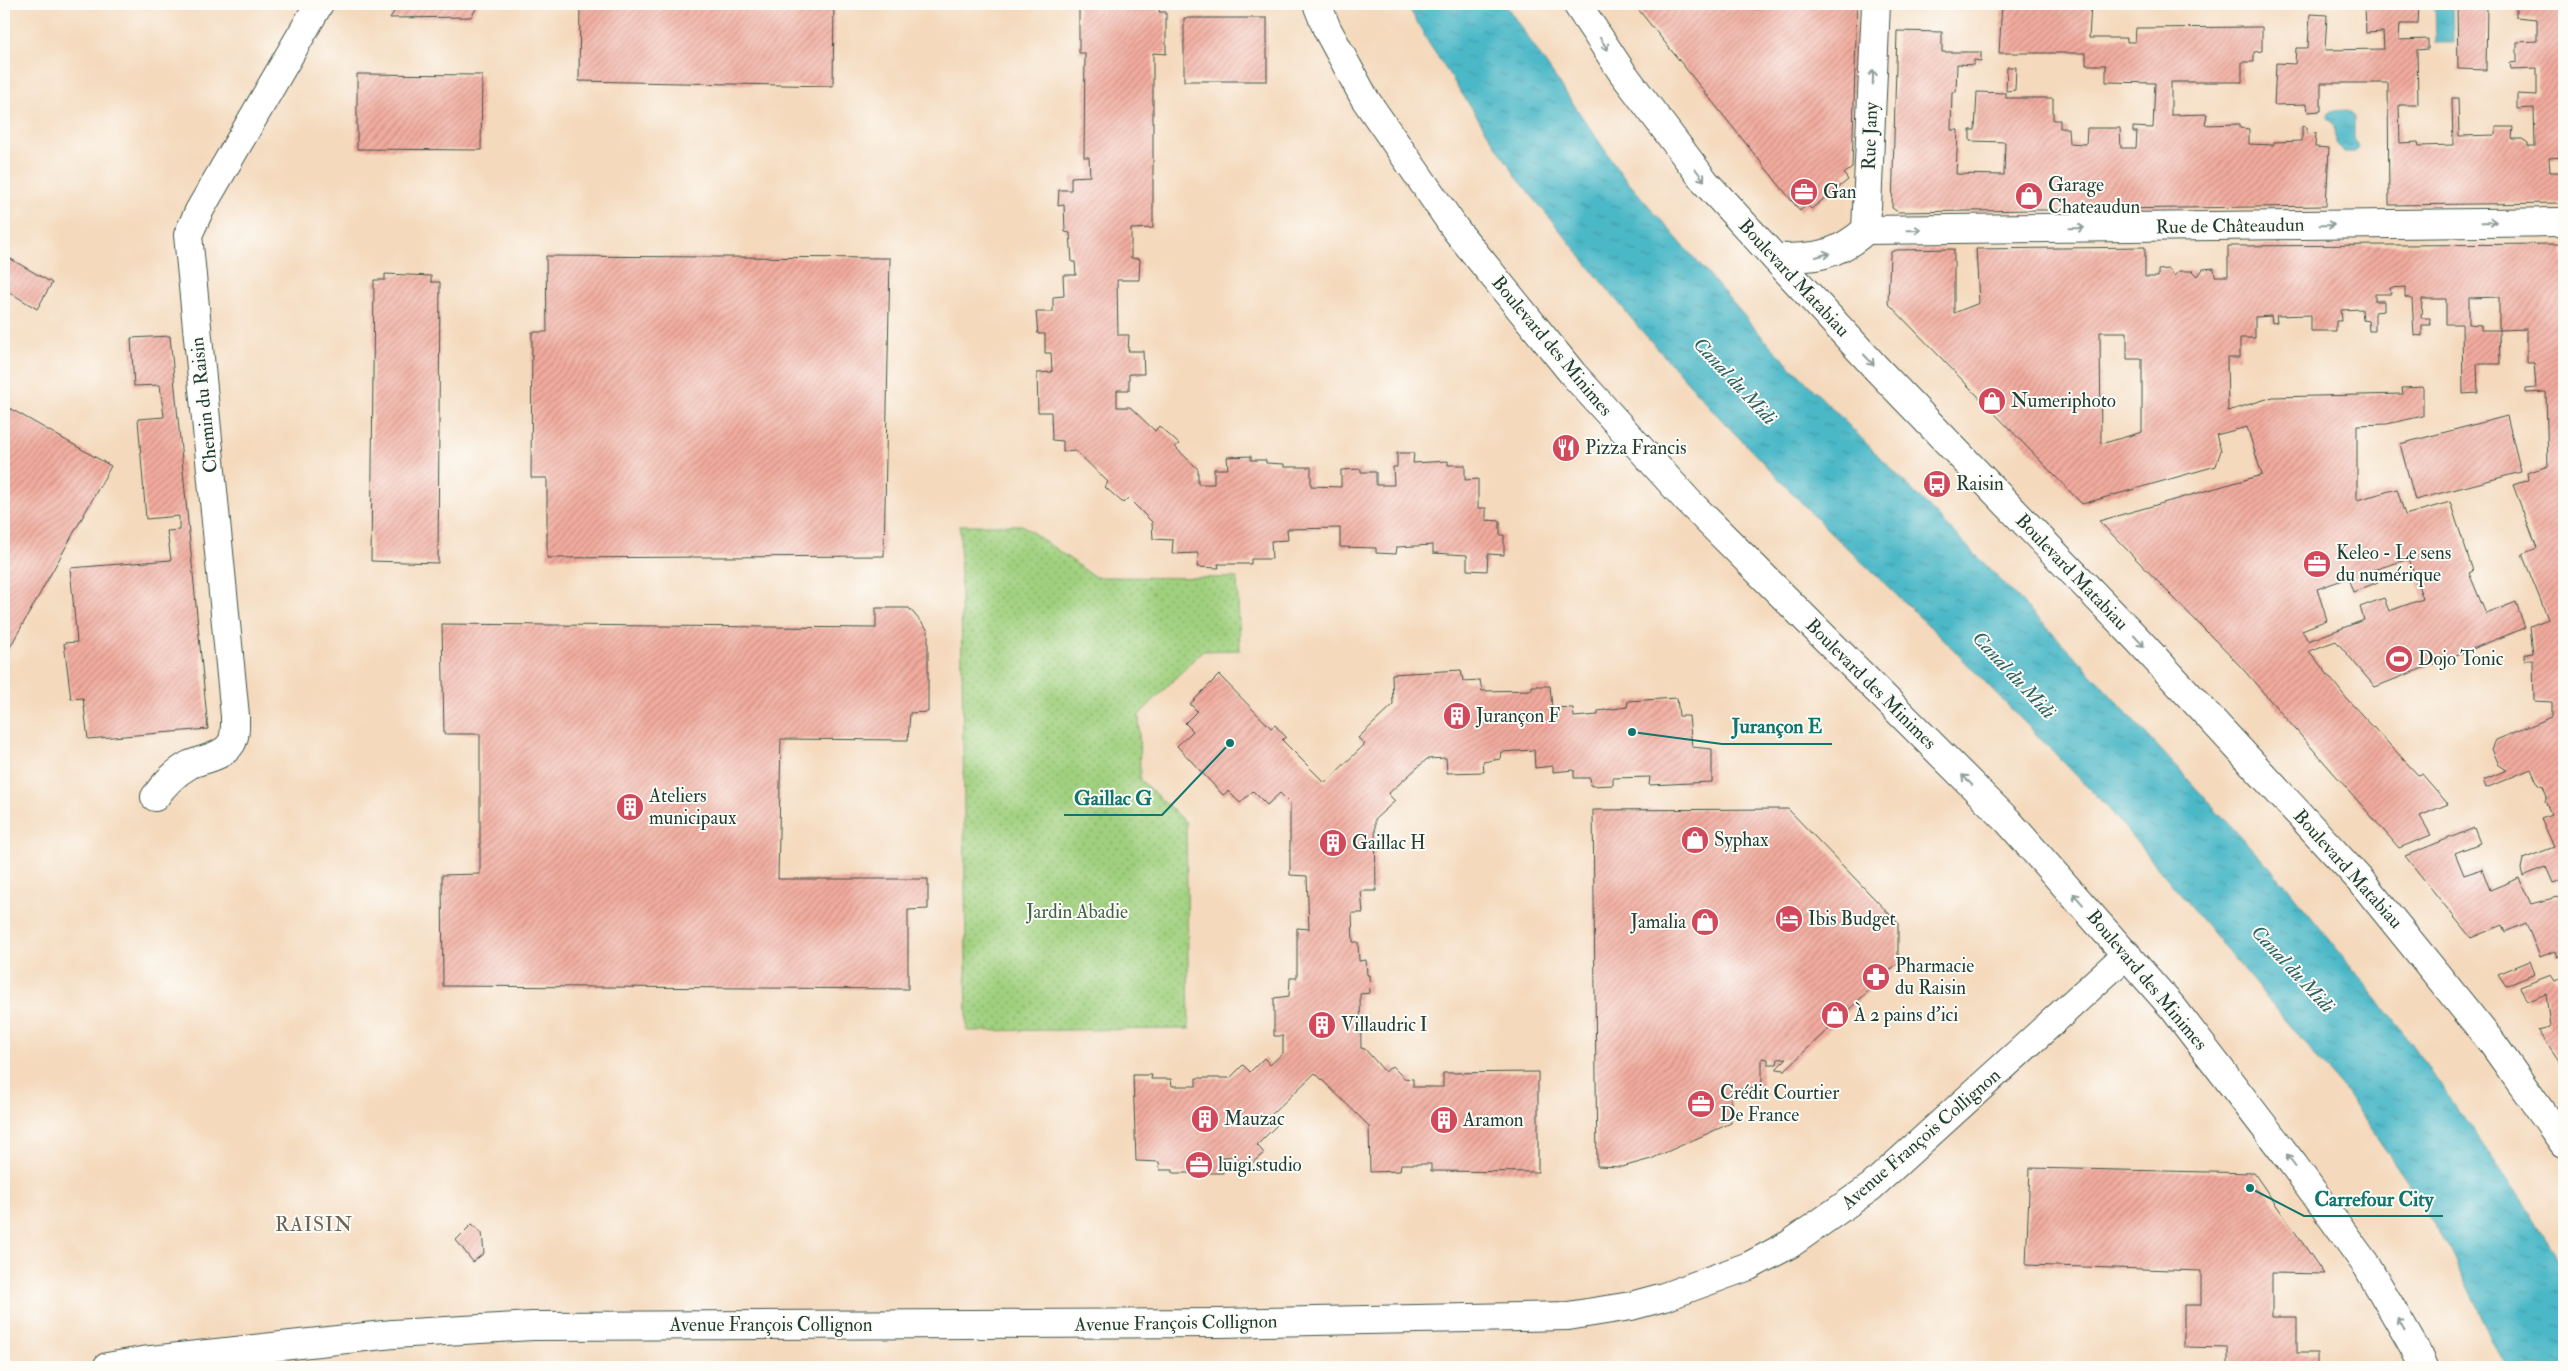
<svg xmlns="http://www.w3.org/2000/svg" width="2568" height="1371" font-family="'IM FELL Double Pica',serif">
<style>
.green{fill:url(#green-dots);stroke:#608659}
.water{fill:url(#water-ripples);stroke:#367a7e}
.building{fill:url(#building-hatch);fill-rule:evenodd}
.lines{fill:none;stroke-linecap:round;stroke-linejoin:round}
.minor-casing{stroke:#3f5448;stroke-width:30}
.tertiary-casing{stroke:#3f5448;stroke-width:30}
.primary-casing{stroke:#3f5448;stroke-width:30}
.minor{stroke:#fff;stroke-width:28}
.tertiary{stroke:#fff;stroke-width:28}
.primary{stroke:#fff;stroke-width:28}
.oneway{stroke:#8f9e9a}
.labels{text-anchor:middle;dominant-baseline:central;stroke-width:4;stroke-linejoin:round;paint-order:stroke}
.street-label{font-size:19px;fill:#1f3d34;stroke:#fdfcf7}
.poi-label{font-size:19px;fill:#1f3d34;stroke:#fdfcf7;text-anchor:start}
.park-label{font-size:19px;fill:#3f6246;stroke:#fdfcf7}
.water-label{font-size:20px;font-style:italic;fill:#2c6260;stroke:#fdfcf7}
.neighbourhood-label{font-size:20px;letter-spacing:1px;fill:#696459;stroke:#fdfcf7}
.leader{fill:none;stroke:#0f766e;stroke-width:2}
.callout-dot{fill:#0f766e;stroke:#fdfcf7;stroke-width:2}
.callout-label{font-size:20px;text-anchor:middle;font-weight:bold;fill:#0f766e;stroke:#fdfcf7;stroke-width:4;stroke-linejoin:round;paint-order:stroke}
</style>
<defs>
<pattern id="green-dots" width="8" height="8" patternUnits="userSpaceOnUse" patternTransform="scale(1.25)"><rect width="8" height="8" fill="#a0d07e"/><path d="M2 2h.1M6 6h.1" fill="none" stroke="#82aa68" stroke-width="1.8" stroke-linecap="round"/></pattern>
<pattern id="water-ripples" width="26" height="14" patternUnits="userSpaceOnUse" patternTransform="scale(1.25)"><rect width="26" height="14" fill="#4cb8c7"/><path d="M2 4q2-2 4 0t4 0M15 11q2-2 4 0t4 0" fill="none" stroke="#3f97a2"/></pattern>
<pattern id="building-hatch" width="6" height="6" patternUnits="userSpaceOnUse" patternTransform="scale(1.25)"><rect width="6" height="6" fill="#f3ac9f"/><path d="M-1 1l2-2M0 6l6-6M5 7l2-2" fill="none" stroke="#c48d82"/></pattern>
</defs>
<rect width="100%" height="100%" fill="#fdfcf7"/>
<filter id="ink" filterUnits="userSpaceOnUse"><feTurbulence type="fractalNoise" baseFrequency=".02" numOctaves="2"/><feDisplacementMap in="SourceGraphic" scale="10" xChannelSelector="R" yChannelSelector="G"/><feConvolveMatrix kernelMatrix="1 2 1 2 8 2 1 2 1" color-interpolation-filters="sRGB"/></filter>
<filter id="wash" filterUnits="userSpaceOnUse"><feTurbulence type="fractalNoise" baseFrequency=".0096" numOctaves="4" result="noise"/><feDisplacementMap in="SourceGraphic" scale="20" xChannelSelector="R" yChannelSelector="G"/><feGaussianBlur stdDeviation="1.12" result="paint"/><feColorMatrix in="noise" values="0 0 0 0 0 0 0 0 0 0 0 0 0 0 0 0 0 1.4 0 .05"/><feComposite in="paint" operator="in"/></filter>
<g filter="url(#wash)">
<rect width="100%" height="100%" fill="#f4d9bc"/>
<path class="green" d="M960,525h62l73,52 142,1 3,72 -38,1 -63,64 1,65 46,42 3,207 -222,2z"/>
<path class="water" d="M1407,4h98l117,171 144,166 301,307 221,240 106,132 128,180 42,69v98h-58l-57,-119 -42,-67 -63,-91 -235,-281 -161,-165 -122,-116 -108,-112 -78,-87 -122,-150 -90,-137z
M2435,4h17l1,39h-17z
M2347,110l7,5v23l4,9 -3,5h-11l-8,-9 -1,-17 -8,-10 4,-5z"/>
<g id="blocks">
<path class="building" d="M399,4h80l-8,13 -81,1z
M580,4h254l-1,82 -254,-5z
M1079,4h81l-1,8h7v42l-13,-1v175l-22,1v29l9,1 -1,21h-22l1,55h11l-1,16h15l1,23h-15v16h-12v17h13l25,24 4,-5 20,18 -4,3 23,22v15h16v-15h14l-1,-12 24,-1v4h15v3l18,1v3h27v19l30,1v-17l20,-1v3h15v13h18l-1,-18h4v-14h17l-1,10 35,-2v4h17v15l13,-1v29h8v12l14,1v14h4v20l-16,-1 -1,17 -20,-1v-15l-34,-2v-8l-36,2 -1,7 -20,-1v-5l-36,-1v-19l-53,1 1,11 -17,1 1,18h-21v5h-33l1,4 -22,-1 1,-14 -26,1 1,-14 -20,-1 -1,-17 -24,-24 -5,5 -18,-16 3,-5 -32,-31 -13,1v-11l-11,-1 -1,-28h-13l-1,-39 15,-1 -1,-19h-6v-19h-7l-2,-22h17v-15l11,-1 -1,-21h13l-1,-13h-3l-2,-29 -5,-1 -1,-27 -6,1 1,-16h12v-13l19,-1 -1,-19h-5l1,-104h-6z
M1634,4h88v4l37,1 1,-5h97l-5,164 -8,6 4,6 -37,29 -4,-4 -7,6z
M2002,4h89l-2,34h38v4h8l1,-14 126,-1v24l-8,1v10h-12v20h-71v33l36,-1 -2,11 35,-1v4l9,1v15l24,1 1,-3 28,-1v-15l5,1v7l9,-1 -1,14 14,1 -3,58 -428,6 -6,-4 5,-177 45,1v20h39v9l-7,-1v5l-17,-1 -1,28h-4l-1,38h7l-2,44 48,1 1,-33 -35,-1v-11h5l2,-38 29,1v5h47v22h7v8h8l1,15 17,1 1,-16h33l1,20h15l1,-16h-4v-5l20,1 2,-45 -49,-1v-17h-20v-12h-87z
M2365,4h54l-1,20h-18l-1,16 29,-1v10l-11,1 1,55h-19l1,38 18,-1 1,4 34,-1 -1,-47h6l1,38 37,-1v-8h17l-1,12h10l6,4v3h7l-1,-38 -17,1v-15l20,1v-27l-26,1 -1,-6 7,-1v-20l20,-1v-22l-21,-2v-13h48v153l-15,1 1,14h14v31l-175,2 -1,-122h-67v28l-13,1 -1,-8 -33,1 2,-42 19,1 1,-16h12l2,-34 17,1 -2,35 59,-1 -1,-17 -17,1z
M2457,4h30l-1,66 -28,-1z
M1184,18h83v63h-83z
M2007,67h9l-1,23 -9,1z
M357,74l125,1 -1,75 -124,-1z
M2564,244v635l-11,4 -7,-16 -23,9 -2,-7 2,-10 31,-12 -13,-29 10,-4 -6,-13 2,-4 -4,-10 -5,-2 -7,-16 -45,19 -3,-8 24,-10 -8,-5 -7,-16 4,-9 56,-23v-15l-18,-1 -1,-41h-8v-6l8,-1 -3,-27 18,-7 -26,-65 15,-6 -24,-63 15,-5 -1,-7 21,-7 -2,-74 -20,1v-4l10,-1 -2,-25h-7v-34l-28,1 1,34h-23l1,29 -15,1 -1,-70h-16v-25h-24l-1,19h9l1,7h-9v11l-8,-1 -2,-36 -7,-2v-10l-15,1 1,6h-16v7h9v10l-9,1v19h-6l-1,-10 -5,-1 -1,-11 -21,1 1,11h-6v10h-25v-16l-35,1 1,6 -5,1 -1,-7 -16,1v21h-15v20h-13l1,53 45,-14 130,-3 -1,-6 21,-1v29l-36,8 -30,1v75l40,-11 8,26 45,-13 23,69 -4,2 17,41 30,-12 9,26 -150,59 -39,-46 -27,10 38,48 71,76 4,-1 26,30 -28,12 11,19 -32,13 -158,-181 -142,-146 163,-46 -15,-48 -31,8 5,15 -5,16 -134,38 -194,-201 2,-47 1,-4 5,-2 58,-1v64l25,-10 -3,-54 169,-2v30h13v-7l11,-1 5,7 5,-5h14l5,5 5,-7 11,-1 1,8h13v-30zM2499,297v33h-18v-5l-12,-1v-26zM2100,332h27v27h15v73l-41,12zM2409,559l14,40 -34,12 -5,-13 -24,9 4,13 -56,21 -6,-11 25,-10 -10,-31 31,-11 5,14 25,-10 -5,-12z
M4,255l48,28 -15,26 -33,-20z
M546,256l344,2 -6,298 -337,2v-80h-16l1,-146h15z
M385,274l46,2v6h9l-2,281 -67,-2 3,-281h11z
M170,336l38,393 -120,10 -5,-41 -12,1 -7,-56 13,-1 -7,-74 101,-8 -4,-29 12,-1v-14l-33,3 -8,-100 26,-2 -4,-32 -26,1 -3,-48z
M4,405l107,61 -107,192z
M2507,416l14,56 -106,28 -15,-56z
M876,608h33l19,22v82l-18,1 -2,27 -127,-1 -3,140h150v30l-20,1v79l-465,-3 -1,-111 38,-1v-140h-36l-2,-110 434,4z
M1461,670l2,11 17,-1 2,11 50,-1v-4h18l2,21 21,1 1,9 24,-2v-4l29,-4 1,-6 49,-3 2,18h10l3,31 20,2v33l-63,3 1,-8 -37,1v7l-22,1 -1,-8h-16v-8l-21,2v-6l-18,2 -1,-18 -33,2 -1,7 -17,3 1,10 -37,1 -1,-15 -19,1 -39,35 7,7 -20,18 1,72h-15l2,22h-11l1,29h5l1,19 7,-1 1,15h2l1,18 -10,1 1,54 4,1 20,23 7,-6 12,12 9,1v8h30v-14l95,-1v100l-107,-1v-7h-30l-1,7 -30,1 -1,-46 -54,-53 -44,42 8,8 -22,22 7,8 -18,15 -12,-12 -12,1 1,16h-50v-3h-13l-1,-8 -23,-1 -3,-86h19l-1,4h20l1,7h24v-8h34l13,-13 7,7 14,-14 6,7 13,-12v-17h-9v-38l15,-2 1,-18h7v-50l12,1 -2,-53 -17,-1v-72l-10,-10 -13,12 -14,-14 -13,12 -12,-12 -5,4 -46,-49 16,-15 -8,-8 12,-12 -7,-7 29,-29 52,53 4,-3 11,12 -4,3 43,43 40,-39 -7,-6 35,-33 -1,-31z
M1788,809l110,114v40l-113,107 -9,-1 11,-11 -9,1 -1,5h-9v-5l-6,-1v30l-31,1v34l-80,36 -29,8 -25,-1 -4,-356z
M2474,828l6,15 -25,10 9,22 18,-6 8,21 29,-12 12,26 26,-7 3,4 4,-1v54l-7,3 -2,-6 -15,6 -14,-34 -21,9 -3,-7 -31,13 -66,-82z
M2530,961l5,13 -29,12 -8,-12z
M2551,975l4,6 9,-4v91l-26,-38 12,-3 -4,-33 -19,8 -7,-15z
M2030,1168l224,5 70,101 -52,-1v44h25v36h20v14h-89v-19l-44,-1v-42h17v-34l-175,-6z
M472,1224l10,9 2,20 -11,9 -17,-22z"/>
</g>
</g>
<g filter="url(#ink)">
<use href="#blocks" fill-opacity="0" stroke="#3f5448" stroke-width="1"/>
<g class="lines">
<defs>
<path id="minor" d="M1866,230l698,-8
M1775,258c39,0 61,-1 91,-28l10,-226
M155,797c9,-13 20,-24 34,-32 13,-6 34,-8 42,-21 5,-8 4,-19 4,-28l-47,-481 11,-24 120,-207"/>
<path id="tertiary" d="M107,1367l35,-6 251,-27 140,-8 687,-3 348,-7 63,-10 33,-9 85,-31 41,-22 81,-57 256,-233"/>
<path id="primary" d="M1317,4l10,25 38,70 91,131 117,144 114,126 321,321 166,188 119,155 74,102 47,81 9,20
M1577,4l45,68 84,111 172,187 260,270 223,241 132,163 71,100"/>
</defs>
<use href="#minor" class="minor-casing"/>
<use href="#tertiary" class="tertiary-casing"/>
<use href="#primary" class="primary-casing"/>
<use href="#minor" class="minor"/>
<use href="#tertiary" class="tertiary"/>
<use href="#primary" class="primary"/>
</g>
<defs><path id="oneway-shaft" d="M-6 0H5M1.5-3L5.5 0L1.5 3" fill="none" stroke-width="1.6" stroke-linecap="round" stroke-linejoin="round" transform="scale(1.25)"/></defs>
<g class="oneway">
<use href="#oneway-shaft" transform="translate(1604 44) rotate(57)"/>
<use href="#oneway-shaft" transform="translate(1873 77) rotate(-88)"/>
<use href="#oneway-shaft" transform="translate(1700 175) rotate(53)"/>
<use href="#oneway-shaft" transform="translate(2489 222) rotate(-1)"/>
<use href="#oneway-shaft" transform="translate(2327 225) rotate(-1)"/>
<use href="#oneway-shaft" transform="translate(2077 228) rotate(-1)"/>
<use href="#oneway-shaft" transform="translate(1914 230) rotate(-1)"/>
<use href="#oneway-shaft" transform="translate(1823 255) rotate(-16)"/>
<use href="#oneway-shaft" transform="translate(1869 360) rotate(47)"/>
<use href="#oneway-shaft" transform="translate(2139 641) rotate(47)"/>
<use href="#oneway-shaft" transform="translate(1967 780) rotate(-135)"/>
<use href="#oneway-shaft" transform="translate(2078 899) rotate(-131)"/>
<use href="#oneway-shaft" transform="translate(2291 1160) rotate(-127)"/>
<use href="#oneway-shaft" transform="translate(2401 1324) rotate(-119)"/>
</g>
</g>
<defs>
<symbol id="office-disc" viewBox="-11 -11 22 22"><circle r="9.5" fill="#d1495b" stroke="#fdfcf7"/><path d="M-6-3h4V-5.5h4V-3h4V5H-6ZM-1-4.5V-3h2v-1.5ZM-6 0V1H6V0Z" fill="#fff"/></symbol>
<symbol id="shop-disc" viewBox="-11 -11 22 22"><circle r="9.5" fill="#d1495b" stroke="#fdfcf7"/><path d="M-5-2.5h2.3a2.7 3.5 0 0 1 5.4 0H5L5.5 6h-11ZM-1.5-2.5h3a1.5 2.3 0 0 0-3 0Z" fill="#fff"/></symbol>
<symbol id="restaurant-disc" viewBox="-11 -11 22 22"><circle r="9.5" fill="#d1495b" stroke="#fdfcf7"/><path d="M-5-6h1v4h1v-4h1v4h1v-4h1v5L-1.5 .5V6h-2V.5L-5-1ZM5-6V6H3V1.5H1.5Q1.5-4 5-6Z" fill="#fff"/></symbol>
<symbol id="bus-disc" viewBox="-11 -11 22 22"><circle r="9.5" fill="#d1495b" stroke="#fdfcf7"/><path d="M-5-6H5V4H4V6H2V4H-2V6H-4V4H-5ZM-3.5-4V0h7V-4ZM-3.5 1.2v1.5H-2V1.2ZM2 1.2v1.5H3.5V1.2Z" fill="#fff"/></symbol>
<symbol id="stadium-disc" viewBox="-11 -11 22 22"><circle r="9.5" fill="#d1495b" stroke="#fdfcf7"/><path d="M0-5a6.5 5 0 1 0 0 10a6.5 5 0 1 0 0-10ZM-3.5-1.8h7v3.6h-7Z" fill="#fff"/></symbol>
<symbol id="building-disc" viewBox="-11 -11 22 22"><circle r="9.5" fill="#d1495b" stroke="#fdfcf7"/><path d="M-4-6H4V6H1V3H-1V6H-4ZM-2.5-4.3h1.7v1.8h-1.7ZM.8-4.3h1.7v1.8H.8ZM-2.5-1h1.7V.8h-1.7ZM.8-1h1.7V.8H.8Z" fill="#fff"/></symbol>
<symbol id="hotel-disc" viewBox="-11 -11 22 22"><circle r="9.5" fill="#d1495b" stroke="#fdfcf7"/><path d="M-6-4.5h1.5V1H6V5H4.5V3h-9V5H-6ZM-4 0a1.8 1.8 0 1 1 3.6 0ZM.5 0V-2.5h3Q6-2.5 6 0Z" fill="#fff"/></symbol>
<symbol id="pharmacy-disc" viewBox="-11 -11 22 22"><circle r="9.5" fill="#d1495b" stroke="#fdfcf7"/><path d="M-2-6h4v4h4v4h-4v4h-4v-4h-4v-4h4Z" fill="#fff"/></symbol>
</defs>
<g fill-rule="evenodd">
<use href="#office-disc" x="1788" y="176" width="32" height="32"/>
<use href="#shop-disc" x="2013" y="180" width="32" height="32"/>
<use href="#shop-disc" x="1976" y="385" width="32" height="32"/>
<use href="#restaurant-disc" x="1550" y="432" width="32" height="32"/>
<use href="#bus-disc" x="1921" y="468" width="32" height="32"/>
<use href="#office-disc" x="2301" y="548" width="32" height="32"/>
<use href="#stadium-disc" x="2383" y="643" width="32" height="32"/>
<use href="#building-disc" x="1441" y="700" width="32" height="32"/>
<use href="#building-disc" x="614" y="791" width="32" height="32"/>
<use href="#shop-disc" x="1679" y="824" width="32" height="32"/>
<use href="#building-disc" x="1317" y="827" width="32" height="32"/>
<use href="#hotel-disc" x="1773" y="903" width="32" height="32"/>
<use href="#shop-disc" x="1689" y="906" width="32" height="32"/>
<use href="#pharmacy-disc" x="1860" y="961" width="32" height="32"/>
<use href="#shop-disc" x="1819" y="999" width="32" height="32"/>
<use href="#building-disc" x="1306" y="1009" width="32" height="32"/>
<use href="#office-disc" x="1685" y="1088" width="32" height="32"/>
<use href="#building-disc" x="1189" y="1103" width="32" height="32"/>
<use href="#building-disc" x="1428" y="1104" width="32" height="32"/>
<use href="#office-disc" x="1183" y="1149" width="32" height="32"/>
</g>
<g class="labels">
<g class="street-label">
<text transform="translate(1870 136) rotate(-88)">Rue Jany</text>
<text transform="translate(2230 226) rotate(-1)">Rue de Châteaudun</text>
<text transform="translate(1794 278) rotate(47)">Boulevard Matabiau</text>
<text transform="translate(1552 346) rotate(50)">Boulevard des Minimes</text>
<text transform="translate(204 405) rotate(-96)">Chemin du Raisin</text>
<text transform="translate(2072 572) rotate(46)">Boulevard Matabiau</text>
<text transform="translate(1871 684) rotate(45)">Boulevard des Minimes</text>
<text transform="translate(2348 869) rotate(48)">Boulevard Matabiau</text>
<text transform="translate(2147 980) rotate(50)">Boulevard des Minimes</text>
<text transform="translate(1921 1139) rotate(-41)">Avenue François Collignon</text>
<text transform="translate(1176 1323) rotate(-1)">Avenue François Collignon</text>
<text x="771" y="1325">Avenue François Collignon</text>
</g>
<g class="poi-label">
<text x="2048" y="185">Garage<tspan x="2048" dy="22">Chateaudun</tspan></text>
<text x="1823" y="192">Gan</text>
<text x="2011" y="401">Numeriphoto</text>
<text x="1585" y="448">Pizza Francis</text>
<text x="1956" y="484">Raisin</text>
<text x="2336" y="553">Keleo - Le sens<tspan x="2336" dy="22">du numérique</tspan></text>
<text x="2418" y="659">Dojo Tonic</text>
<text x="1476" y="716">Jurançon F</text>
<text x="649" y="796">Ateliers<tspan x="649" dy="22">municipaux</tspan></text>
<text x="1714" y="840">Syphax</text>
<text x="1352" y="843">Gaillac H</text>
<text x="1808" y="919">Ibis Budget</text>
<text x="1686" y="922" text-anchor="end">Jamalia</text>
<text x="1895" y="966">Pharmacie<tspan x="1895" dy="22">du Raisin</tspan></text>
<text x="1854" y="1015">À 2 pains d’ici</text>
<text x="1341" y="1025">Villaudric I</text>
<text x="1720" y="1093">Crédit Courtier<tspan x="1720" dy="22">De France</tspan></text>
<text x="1224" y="1119">Mauzac</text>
<text x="1463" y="1120">Aramon</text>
<text x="1218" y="1165">luigi.studio</text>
</g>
<g class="park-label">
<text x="1077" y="912">Jardin Abadie</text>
</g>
<g class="water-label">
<text transform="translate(1735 381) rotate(47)">Canal du Midi</text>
<text transform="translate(2014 675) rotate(47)">Canal du Midi</text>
<text transform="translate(2293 969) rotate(47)">Canal du Midi</text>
</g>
<g class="neighbourhood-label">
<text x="314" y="1224">RAISIN</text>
</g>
</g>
<path class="leader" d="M1632 732L1722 744H1832M1230 743L1162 815H1064M2250 1188L2304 1216H2443"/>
<g class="callout-dot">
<circle cx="1632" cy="732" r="5"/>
<circle cx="1230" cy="743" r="5"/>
<circle cx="2250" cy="1188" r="5"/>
</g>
<g class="callout-label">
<text x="1777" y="733">Jurançon E</text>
<text x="1113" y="805">Gaillac G</text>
<text x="2374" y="1206">Carrefour City</text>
</g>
<rect width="2568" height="1371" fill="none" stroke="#fdfcf7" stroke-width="20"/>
</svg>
